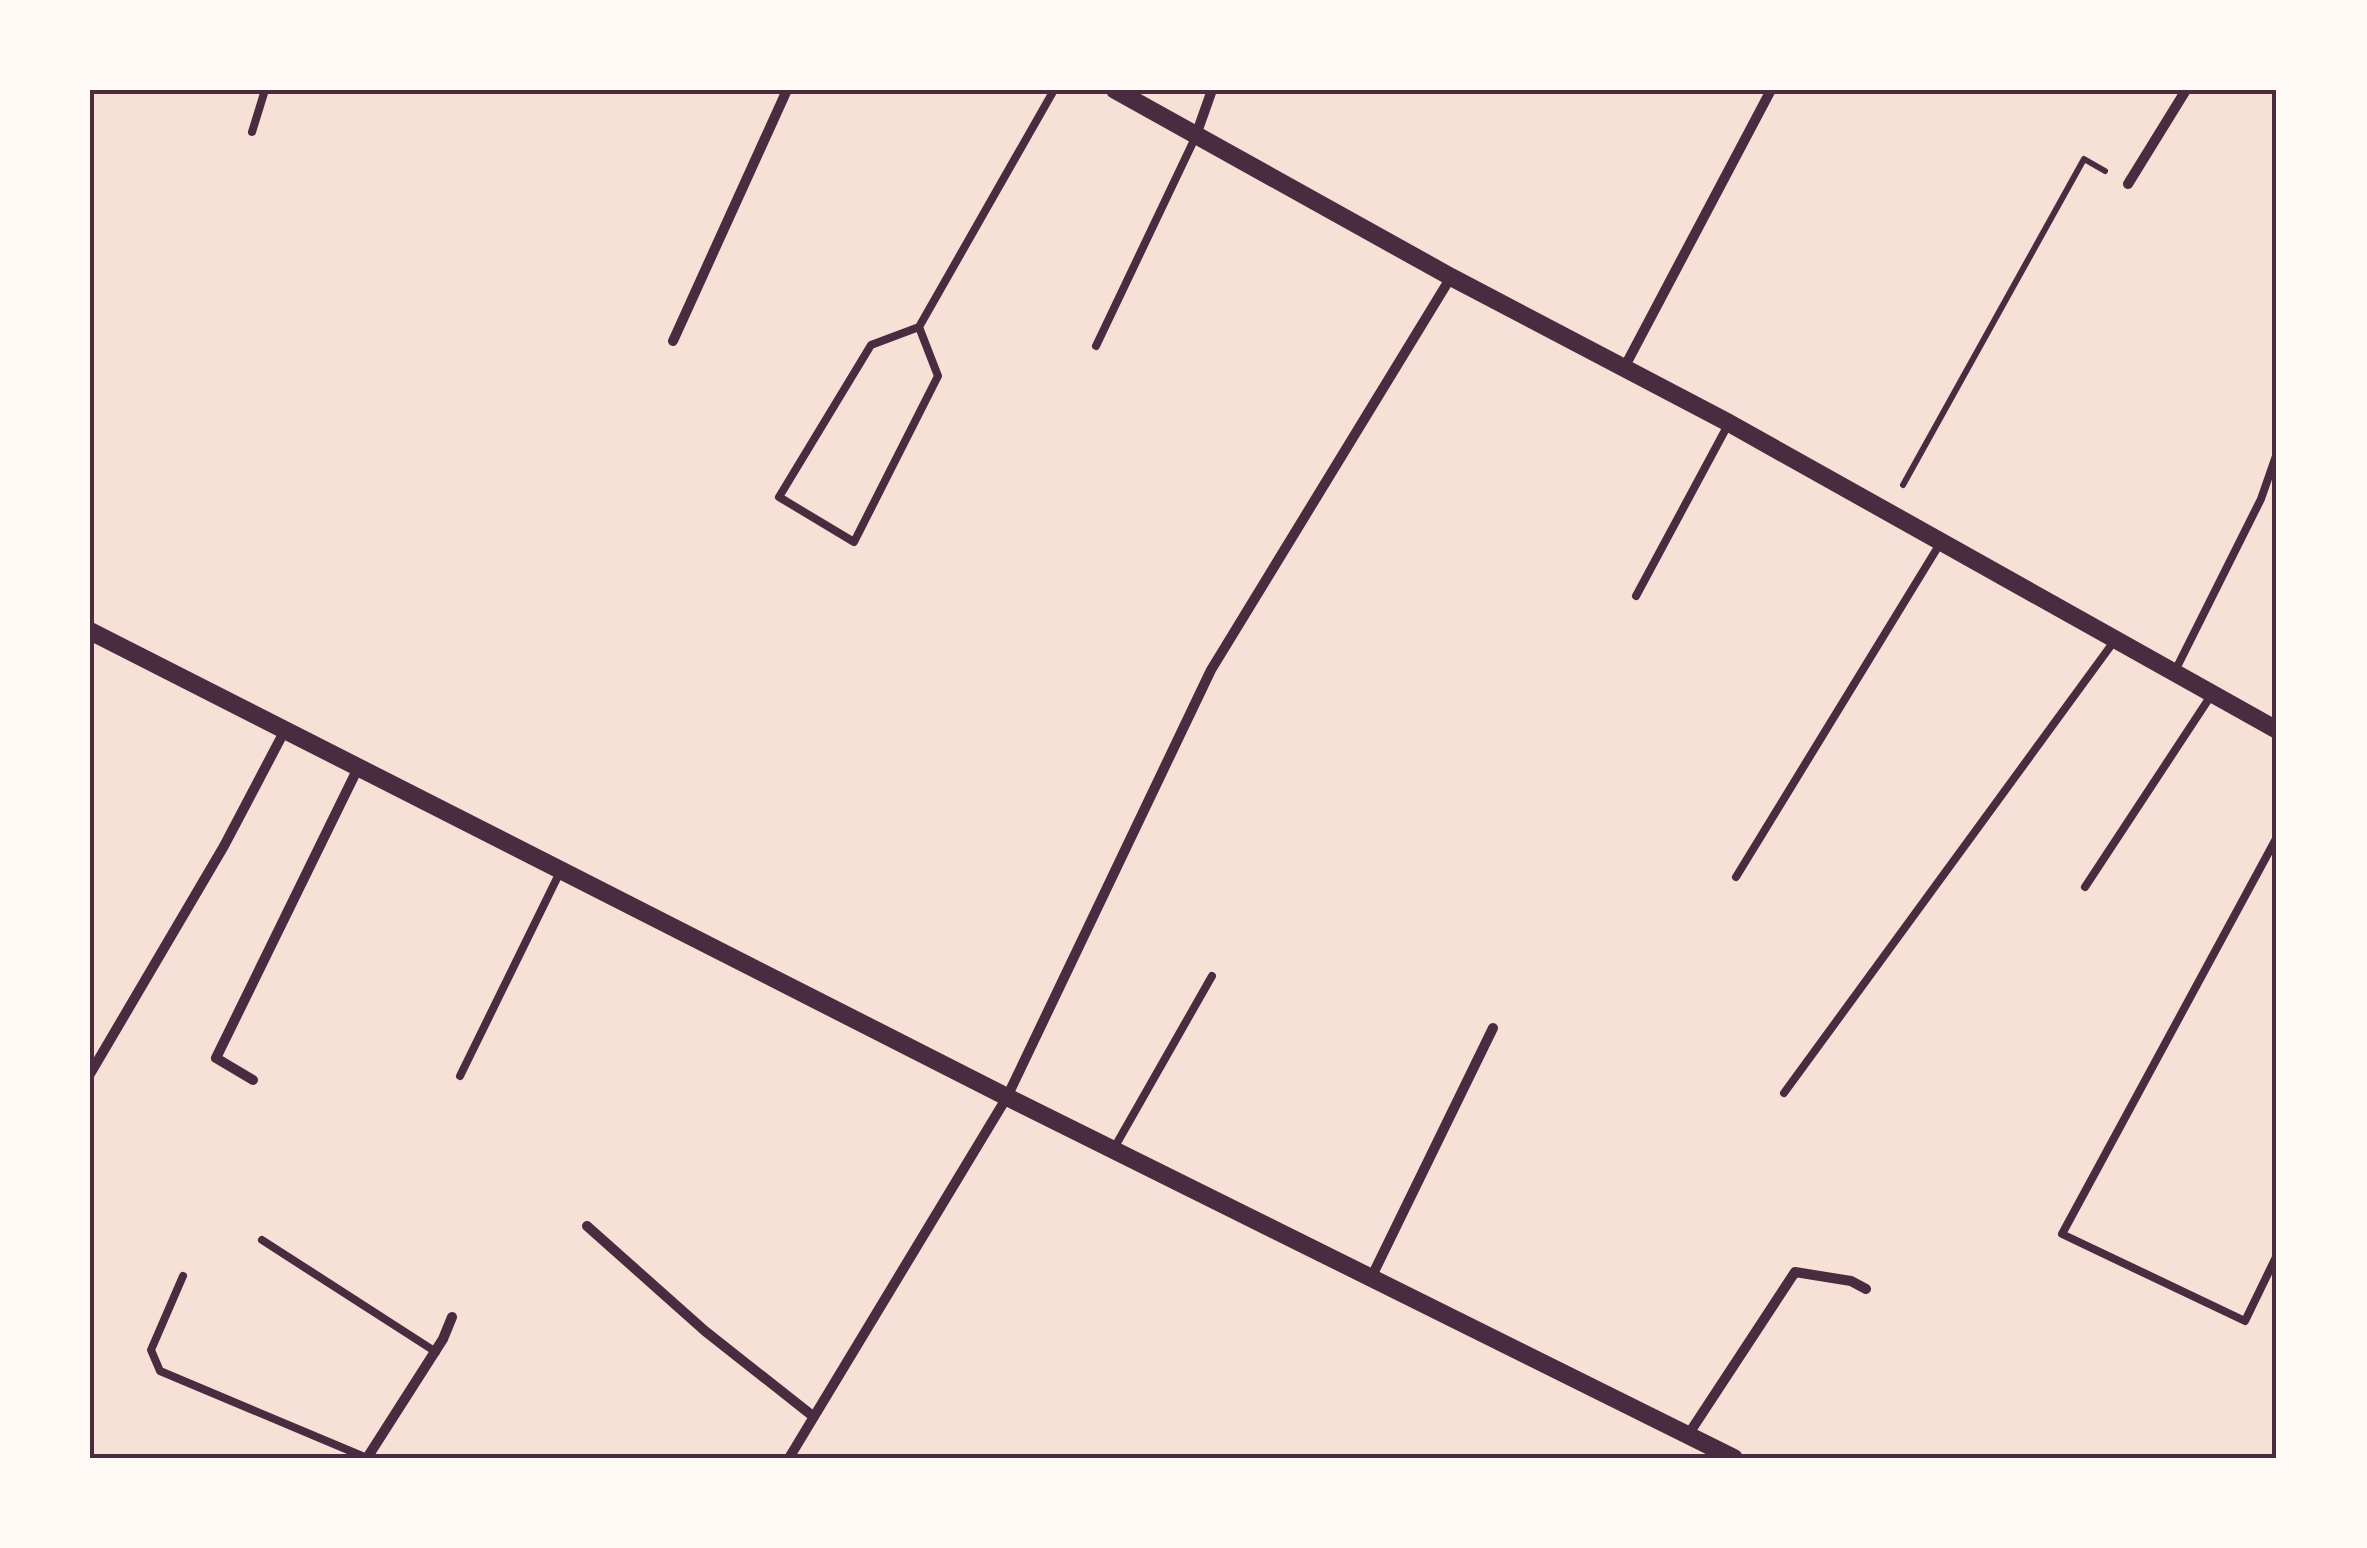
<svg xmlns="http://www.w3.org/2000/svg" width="2367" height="1548" font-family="'Fira Sans Condensed',sans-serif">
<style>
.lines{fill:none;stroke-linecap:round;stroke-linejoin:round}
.path{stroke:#4a2c40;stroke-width:6}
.service{stroke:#4a2c40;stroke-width:8}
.minor{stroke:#4a2c40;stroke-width:10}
.tertiary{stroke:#4a2c40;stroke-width:18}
.neatline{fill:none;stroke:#4a2c40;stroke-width:4}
</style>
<rect width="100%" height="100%" fill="#f7e1d7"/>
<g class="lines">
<path class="path" d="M1903,485l181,-326 21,12"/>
<path class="service" d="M252,132l13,-42
M919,327l19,49 -84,166 -75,-45 92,-152 48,-18 135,-237
M1096,346l99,-208
M1636,596l93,-173
M2174,673l87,-174 16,-46
M2277,837l-215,397 183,87 32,-66
M1736,877l205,-335
M2085,887l127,-193
M460,1076l101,-206
M1784,1093l331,-453
M1113,1150l99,-174
M262,1240l174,112
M183,1276l-32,74 9,21 207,87"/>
<path class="minor" d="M1196,135l16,-45
M2128,184l58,-94
M673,341l114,-251
M1624,368l147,-278
M90,1074l134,-228 61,-116
M253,1080l-37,-22 142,-290
M587,1226l118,105 109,86
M1371,1278l122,-250
M1688,1435l107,-163 56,9 15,8
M367,1458l76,-119 9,-22
M789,1458l218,-361 204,-427 240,-393"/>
<path class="tertiary" d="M1115,90l336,187 278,146 548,307
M90,631l917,466 727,361"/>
</g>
<rect width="2367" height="1548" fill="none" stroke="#fffaf5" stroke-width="185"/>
<rect x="92" y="92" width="2182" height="1364" class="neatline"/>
</svg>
